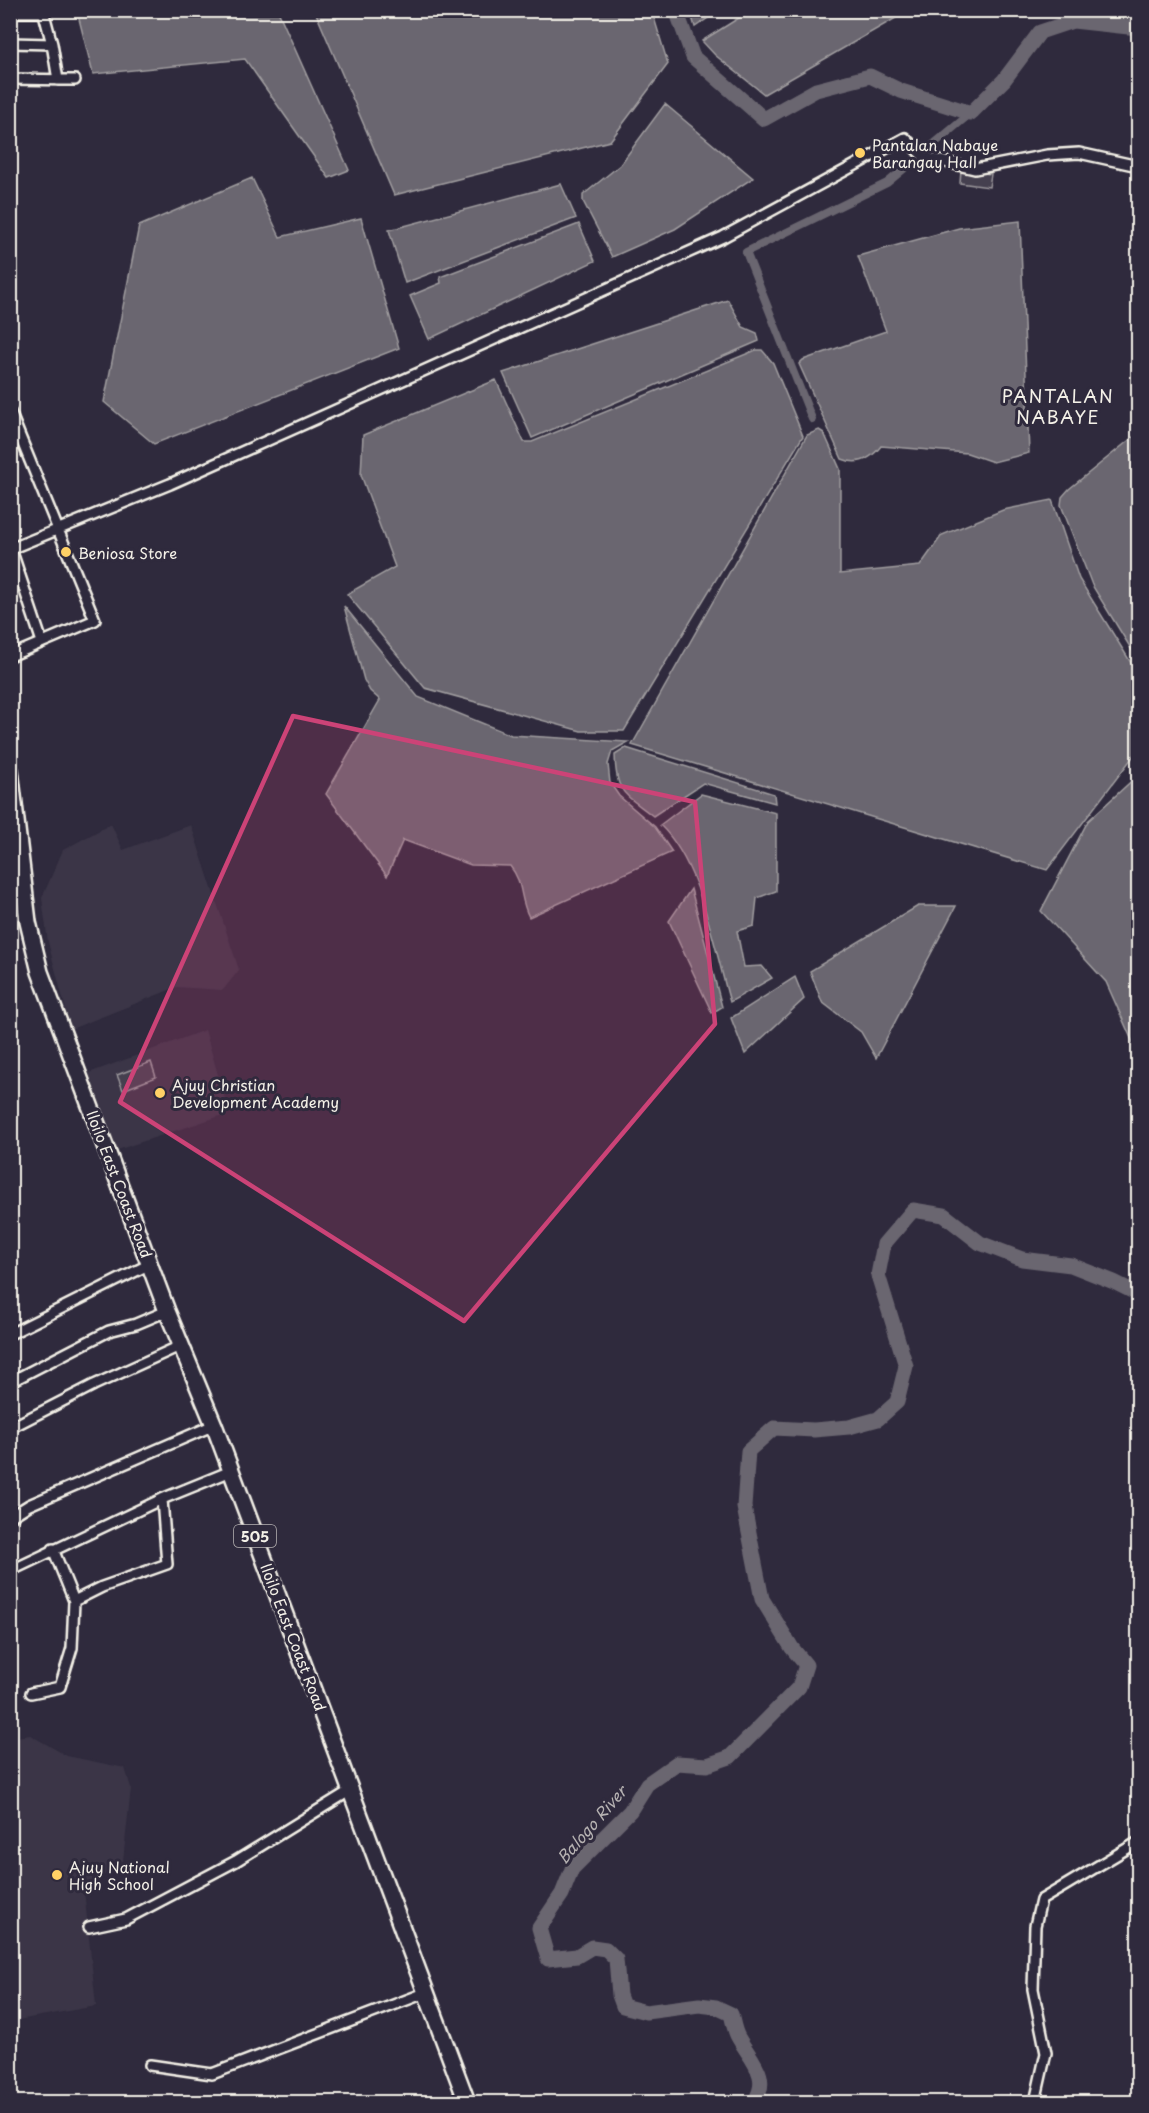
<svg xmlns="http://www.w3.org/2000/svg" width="1149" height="2113" font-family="'Playpen Sans',sans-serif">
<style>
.built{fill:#3b3647}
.green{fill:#454050;stroke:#9c989c;stroke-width:1.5}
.water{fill:#6a6670;stroke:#a19ea0;stroke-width:1.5}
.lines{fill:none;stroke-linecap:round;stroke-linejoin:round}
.canal{stroke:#6a6670;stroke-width:8}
.river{stroke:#6a6670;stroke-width:15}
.minor-casing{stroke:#f4f1e8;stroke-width:14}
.primary-casing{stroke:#f4f1e8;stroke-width:20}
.minor{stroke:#2f2a3d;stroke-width:9}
.primary{stroke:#2f2a3d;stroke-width:15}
.marked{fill:#cc4377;fill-opacity:0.2;stroke:#cc4377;stroke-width:4.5;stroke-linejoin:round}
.poi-dot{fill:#ffd166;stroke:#2f2a3d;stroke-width:2}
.labels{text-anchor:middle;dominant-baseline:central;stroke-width:6;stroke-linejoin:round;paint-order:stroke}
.shield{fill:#2f2a3d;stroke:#b9b5b5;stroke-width:1.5}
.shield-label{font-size:14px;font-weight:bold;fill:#f4f1e8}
.poi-label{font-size:15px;fill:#f4f1e8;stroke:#2f2a3d;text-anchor:start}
.street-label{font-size:15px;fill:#f4f1e8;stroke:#2f2a3d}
.water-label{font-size:16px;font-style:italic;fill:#b6b2b2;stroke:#2f2a3d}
.quarter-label{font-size:18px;letter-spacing:1.5px;fill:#f4f1e8;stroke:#2f2a3d}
</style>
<rect width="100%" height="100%" fill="#2f2a3d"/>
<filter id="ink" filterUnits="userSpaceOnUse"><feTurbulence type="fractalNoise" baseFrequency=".0167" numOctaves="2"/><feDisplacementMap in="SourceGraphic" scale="12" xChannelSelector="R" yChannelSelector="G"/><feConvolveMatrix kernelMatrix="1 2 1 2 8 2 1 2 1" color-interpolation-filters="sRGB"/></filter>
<g filter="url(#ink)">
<path class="built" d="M111,824l12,26 68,-25 48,145 -16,20 -46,-3 -106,42 -23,-87 -6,-44 21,-48z
M205,1030l24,83 -112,37 -28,-77z
M30,1735l37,21 58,12 6,20 -8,73 -39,29 12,116 -78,14 -8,-2v-280z"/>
<path class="green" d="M961,170l30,4 -2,13 -29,-4z
M151,1062l5,15 -33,13 -6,-15z"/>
<path class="water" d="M690,10h28v1l-23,16z
M77,11h201l71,159 -20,8 -84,-119 -152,15z
M315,11h337l16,53 -58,77 -216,54z
M750,11v-1l158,1 -144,83 -49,-39 -13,-14z
M665,104l88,74 -78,51 -63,28 -29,-56v-6l37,-30z
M252,178l28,59 81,-19 38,130 -245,96 -50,-42 35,-176z
M561,184l15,34 -171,65 -16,-53z
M1020,221l9,232 -36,9 -26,-9 -86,-7c-10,13 -22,20 -39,13l-43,-95 4,-4 83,-29 -28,-75 101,-28z
M579,224l16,37 -166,78 -19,-43 31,-13 -1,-6z
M728,300l15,27 14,6 2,8 -227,97 -29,-65z
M756,350h6l11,13 30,73 -179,295h-43l-156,-43 -78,-94 48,-27 -34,-92 2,-40 133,-55 28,62h8z
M819,430l5,3 16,36v105l80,-8 22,-31 61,-25 49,-10 27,79 59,95v76l-91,120 -415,-125 175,-310z
M1138,433v227l-46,-75 -31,-80 1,-8 7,-8z
M344,606l74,91 93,38 117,7 -16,9 -4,13 2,19 9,13 36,31 17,25 -143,65c-10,-19 -5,-34 -19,-51l-39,-1 -68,-25 -16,36 -61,-82 54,-94 -10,-9 -6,-11z
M626,748l148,46 1,9 -72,-20 -50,33c-29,-23 -37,-22 -38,-61z
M1138,775v279l-32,-72 -65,-71 47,-90z
M701,794l75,19v78l-19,7 -3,28 -17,5 7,36 18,-1 10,12 -42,24c-16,-54 -29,-138 -70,-177z
M691,889l31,118 -10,6 -43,-92z
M918,906h38l-80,152 -15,-26 -39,-30 -12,-31z
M795,977l9,22 -59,55 -14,-36z"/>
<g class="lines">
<path class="canal" d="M812,419l-66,-167 141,-69 84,-70"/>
<path class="river" d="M676,10l17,47 71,62 52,-29 54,-14 31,15 70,22 33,-33 36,-48 33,-11 65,7
M754,2102c18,-25 -4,-43 -16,-65 -4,-7 -5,-16 -7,-23l-15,-7 -17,-2 -53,7 -23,-6 -4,-11 -3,-36 -10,-10 -14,-2 -15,9 -29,3 -9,-31 23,-34 10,-25 58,-58 17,-27 30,-21 30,2 23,-8 69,-70 7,-22 -14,-17 -30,-49 -18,-92 4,-56 26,-23 40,2 35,-3 29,-8 19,-17 9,-36 -28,-91 6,-31 29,-34 31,5 36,28 42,16 49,6 43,17 24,12"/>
<defs>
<path id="minor" d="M43,10l9,34
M10,12h34
M10,43l42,1 6,36
M10,79l65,1
M10,412l85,208 -85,36
M10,546l32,96
M10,549l160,-65 553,-247 182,-99 19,19 51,12 72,-14 32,-2 59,13
M10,1334l140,-70
M10,1382l99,-51 27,-7 31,-13
M10,1428l84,-43 88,-40
M10,1517l19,-12 185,-80
M53,1549l21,52
M10,1571l152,-72 69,-28
M31,1693l29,-6 12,-39 2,-47 28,-14 65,-23 -5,-65
M89,1927l37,-8 110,-58 115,-71
M150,2065l62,9 213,-81
M1035,2102l11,-49 -13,-64 2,-63 6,-26 97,-58"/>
<path id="primary" d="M10,770l18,152 12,50 127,339 47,114 253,677"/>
</defs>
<use href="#minor" class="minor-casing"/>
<use href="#primary" class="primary-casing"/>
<use href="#minor" class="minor"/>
<use href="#primary" class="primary"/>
</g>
</g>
<path class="marked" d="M293,716l402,86 20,222 -251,297 -344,-219z"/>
<g class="poi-dot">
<circle cx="860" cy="153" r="6"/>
<circle cx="66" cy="552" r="6"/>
<circle cx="160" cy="1093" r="6"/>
<circle cx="57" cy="1875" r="6"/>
</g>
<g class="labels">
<rect class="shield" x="234" y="1525" width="42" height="22" rx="4.5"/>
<g class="shield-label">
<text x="255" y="1536">505</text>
</g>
<g class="poi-label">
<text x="872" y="144">Pantalan Nabaye<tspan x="872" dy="17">Barangay Hall</tspan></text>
<text x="78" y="552">Beniosa Store</text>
<text x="172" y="1084">Ajuy Christian<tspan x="172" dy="17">Development Academy</tspan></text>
<text x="69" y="1866">Ajuy National<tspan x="69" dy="17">High School</tspan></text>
</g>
<g class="street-label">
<text transform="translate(120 1184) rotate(69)">Iloilo East Coast Road</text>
<text transform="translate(294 1637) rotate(69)">Iloilo East Coast Road</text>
</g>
<g class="water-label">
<text transform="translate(591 1824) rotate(-49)">Balogo River</text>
</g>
<g class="quarter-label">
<text x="1058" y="395">PANTALAN<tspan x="1058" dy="21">NABAYE</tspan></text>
</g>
</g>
<rect width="1149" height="2113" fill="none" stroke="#2f2a3d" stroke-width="36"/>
<rect x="18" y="18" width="1113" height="2077" fill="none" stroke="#f4f1e8" stroke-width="2" filter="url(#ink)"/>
</svg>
